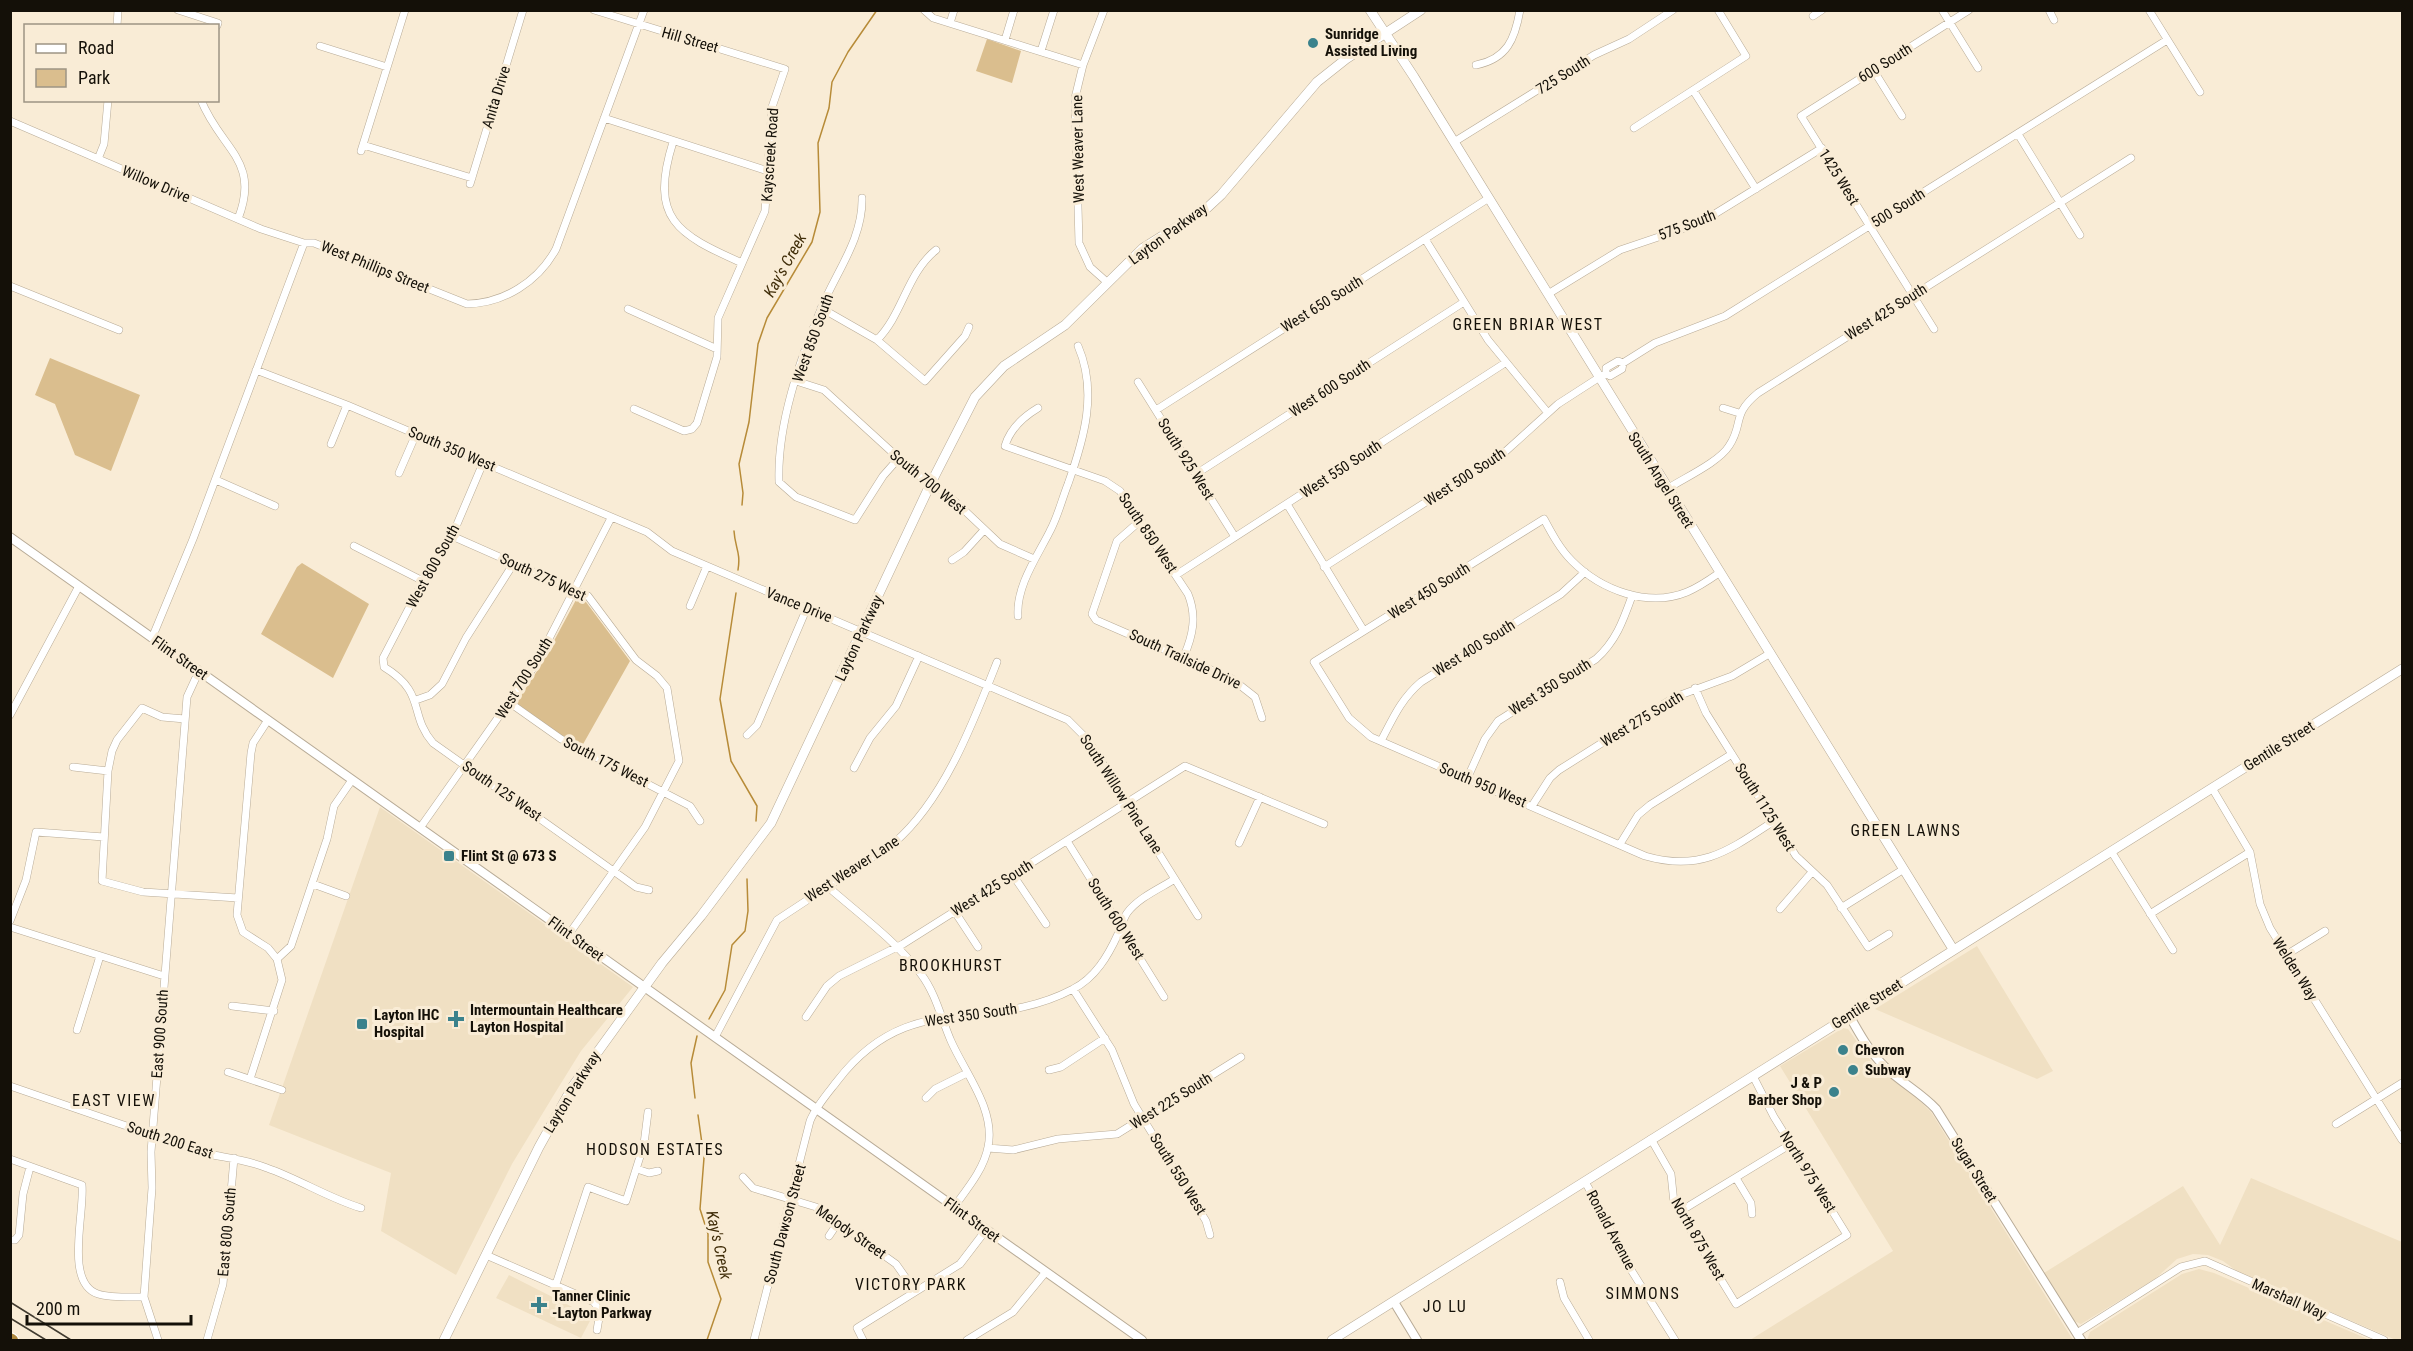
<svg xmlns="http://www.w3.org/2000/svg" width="2413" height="1351" font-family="'Roboto Condensed',sans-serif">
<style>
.built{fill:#f0e0c3}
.green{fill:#dabe8e}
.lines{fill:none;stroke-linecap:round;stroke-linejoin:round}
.stream{stroke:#b78b38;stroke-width:1.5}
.minor-casing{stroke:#b8ab97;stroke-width:8}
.tertiary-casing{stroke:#b8ab97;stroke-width:10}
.secondary-casing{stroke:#b8ab97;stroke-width:10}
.motorway-casing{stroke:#fff;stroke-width:14}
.minor{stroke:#fff;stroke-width:7}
.tertiary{stroke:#fff;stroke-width:8}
.secondary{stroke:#fff;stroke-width:9}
.motorway{stroke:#b0893f;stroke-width:12}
.rail{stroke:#423c31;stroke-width:1.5}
.poi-dot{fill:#3b828c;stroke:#f9ecd6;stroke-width:2}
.labels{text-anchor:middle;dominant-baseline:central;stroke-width:6;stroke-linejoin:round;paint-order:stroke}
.poi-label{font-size:15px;font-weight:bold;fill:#141008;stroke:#f9ecd6;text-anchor:start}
.street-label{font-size:15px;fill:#141008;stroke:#f9ecd6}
.water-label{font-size:16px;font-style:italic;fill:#412e0a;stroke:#f9ecd6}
.neighbourhood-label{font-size:16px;letter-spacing:1.5px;fill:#141008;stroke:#f9ecd6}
</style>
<rect width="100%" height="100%" fill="#f9ecd6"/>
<path class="built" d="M380,807l253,180 -52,64 -26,42 -43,71 -56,111 -75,-44 10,-58 -122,-48z
M1977,946l76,125 -16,8 -162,-70z
M1843,1028l5,1 28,39 34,23 21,21 142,228h-323l143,-89 -113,-185z
M2251,1178l151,64v98h-6l-158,-68 -15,-11 -15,-6 -15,-1 -16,5 -22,20 -74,45 -7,-3 -30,-48 139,-87 37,59z
M2199,1269l15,4 156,67h-283l3,-8 92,-58z
M509,1275l83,42 -11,21 -85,-40z"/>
<path class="green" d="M987,39l34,12 -9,32 -36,-12z
M50,358l90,37 -29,76 -36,-16 -20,-51 -20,-9z
M302,563l67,41 -36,74 -72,-44 36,-67z
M577,598l9,4 44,59 -48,85 -21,-11 -45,-32 25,-38z"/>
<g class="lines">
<path class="stream" d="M742,505l1,-12 -4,-29 10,-42 9,-78 9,-26 45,-76 8,-30 -2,-69 11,-35 3,-26 16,-30 29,-42
M734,531c1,17 7,21 4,39
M736,593l-16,106 11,62 26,45 -1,15
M709,1019l16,-29 7,-45 13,-14 3,-20 -1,-32
M695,1098l-4,-35 6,-27
M698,1115l6,43 -4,51 8,25v28l13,37 -14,41"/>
<defs>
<path id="minor" d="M178,10l40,13 -1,3
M594,10l191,59 -13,38 -7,104 -47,107 -1,39 -20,66 -5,6 -8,2 -50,-22
M924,10l9,8 150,47
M1104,10l-21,55 -8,33 4,145 11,24 18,16
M1942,10l36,58
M2049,10l5,10
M2149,10l51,82
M1813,16l9,-6
M950,23l4,-13
M117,26l1,-16
M1005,40l9,-30
M320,46l67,21
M1041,51l13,-41
M1476,65c31,-6 39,-26 44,-55
M1874,71l28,45
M1693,90l63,99
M201,100c20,50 60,60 37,119
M604,118l164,53
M10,121l251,108 43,14h10l153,61c37,-1 71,-22 89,-55l88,-239
M1634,128l112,-72 -28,-46
M2018,134l62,101
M673,142c-24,77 4,92 69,121
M1454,142l140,-87 35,-16 44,-29
M363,145l109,33
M361,151l44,-141
M98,159l6,-15 4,-44
M470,184l53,-174
M862,198c1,41 -26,74 -41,111 -22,53 -44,116 -42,173l17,15 59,23 28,-44 15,-17
M1425,239l63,101 60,73
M10,286l109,44
M1548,294l72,-44 80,-27 122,-75
M821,308l56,32 48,41 40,-45 4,-9
M628,309l89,40
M1934,329l-133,-213 168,-106
M877,340c26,-26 30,-67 59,-90
M256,370l91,35 300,127 25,19 396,169 20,20 110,176
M1606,373l4,3 12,-7 1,-6
M796,381l28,9 92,84 30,19 54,51 34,15
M1138,382l97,155
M1038,408c-15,9 -28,21 -33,38l100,35 15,10 68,103c9,22 5,41 -4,62
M1723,408l16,5
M1156,410l333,-212
M331,444l16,-39
M483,463l-31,73 -29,45 -40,77 1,9c43,26 24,47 49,76l203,144 13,3
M399,473l17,-39
M1196,474l268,-172
M216,480l59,26
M1667,489c17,-11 52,-27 62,-43 15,-22 2,-31 29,-53l373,-235
M1287,504l77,127
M1141,520l-24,21 -25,73 4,6 136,59 23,18 7,21
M452,536l136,60 48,64 21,16 10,12 12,73 -34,66 -76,107
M354,546l69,35
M952,560l12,-8 20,-22
M1324,567l182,-116 52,-47 48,-31v-5l12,-7 5,2 32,-20 70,-27 442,-276
M1719,573c-10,7 -20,14 -32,19 -39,16 -86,-2 -115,-31 -12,-12 -20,-27 -28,-42l-230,143 35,56 22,19 274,119c56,16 83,-5 129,-35
M1176,575l329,-212
M690,606l17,-40
M1018,616c-2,-30 19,-59 32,-85 8,-15 12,-32 18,-47 16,-45 30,-92 10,-138
M152,638l41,-99 111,-296
M1695,688l11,25 90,143 31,29 41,62 21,-13
M416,700l14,-5 12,-11 24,-46 48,-75
M510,703l51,36 129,67 10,15
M10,715l69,-129
M185,719l-23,-2 -20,-9 -25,32 -5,11 -4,20 -6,110 41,11 95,6
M747,735l10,-10 49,-115
M1381,741c12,-23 20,-42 40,-59l140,-88 24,-22
M73,767l35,4
M854,768l16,-30 26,-32 23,-50
M1467,779l18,-40 13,-18 98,-62c20,-18 27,-38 36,-63
M2212,788l38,64 10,52 10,24 132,212
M1532,806l18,-28 9,-8 116,-73 57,-21 37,-22
M420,828l116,-164 75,-146
M1067,841l97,156
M1239,843l21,-46
M1620,844l18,-29 12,-10 82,-51
M2111,851l62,99
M1013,875l33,49
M313,884l33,12
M827,886c32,28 68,54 94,88 15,20 20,44 30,67 14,32 45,69 37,106 -4,22 -21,42 -34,60
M1841,908l63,-39
M1780,909l32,-37
M955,912l23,35
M2150,914l100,-62
M10,921l16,-41 10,-48 68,5
M10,927l154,49
M2286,955l39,-24
M277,959l14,-13 36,-107 7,-33 18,-26
M1073,989l39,61 22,54 72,117 4,14
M232,1006l42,5
M806,1017l21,-31 12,-10 64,-32 282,-178 139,58
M77,1030l23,-74
M715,1037l62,-117 117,-77c50,-43 79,-120 103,-181
M1049,1070l12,-3 44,-29
M228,1072l54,18
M250,1079l32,-99 -5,-21 -9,-11 -25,-16 -6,-17 14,-162 2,-10 15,-23
M10,1086l198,68c20,4 40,6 59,14 32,11 61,30 94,40
M926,1098l9,-9 32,-16
M2336,1124l66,-41
M1651,1139l20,35 3,29 62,101 111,-69 -73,-118 -21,-41
M988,1148l25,2 45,-11 59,-5 124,-77
M10,1159l72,26c3,27 -18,98 16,109 13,4 32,3 46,3
M637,1169l12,4 9,-2
M743,1177l10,11 63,19 80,57 19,27
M1736,1178l15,25 1,11
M1585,1182l21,36 7,23 62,99
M1679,1212l112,-68
M829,1236l8,-12
M10,1240h5l4,-5 4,-41 7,-27
M486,1255l108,47 6,10 -3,18
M1560,1282l4,16 25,42
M556,1284l32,-97 38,14 18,-57 4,-32
M2077,1333l104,-66 24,-6 179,79
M158,1340l-14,-43 8,-109 -1,-36 36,-455 12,-26
M207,1340l16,-56 11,-126
M754,1340l56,-219c6,-15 18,-28 28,-41 72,-93 148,-45 235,-91 22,-11 35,-33 45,-55 3,-7 5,-15 9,-21 11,-15 32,-24 48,-34
M863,1340l-6,-12 103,-64 26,-34
M967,1340l46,-28 32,-39"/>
<path id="tertiary" d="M10,537l1132,803
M1849,1015c10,18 20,36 35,51 16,16 36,26 52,43l145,231
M1394,1302l23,38"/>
<path id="secondary" d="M1370,10l44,67 539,872
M444,1340l95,-193 34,-61 89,-123 39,-47 70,-93 160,-340 44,-86 29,-31 61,-41 78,-77 64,-40 14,-13 96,-113 29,-23 75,-49
M1332,1340l1070,-671"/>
<path id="motorway" d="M10,1339l2,1"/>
</defs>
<use href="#minor" class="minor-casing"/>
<use href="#tertiary" class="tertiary-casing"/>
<use href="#secondary" class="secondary-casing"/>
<use href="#motorway" class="motorway-casing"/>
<use href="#minor" class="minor"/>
<use href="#tertiary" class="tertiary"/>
<use href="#secondary" class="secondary"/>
<use href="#motorway" class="motorway"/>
<path class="rail" d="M10,1302l61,38
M10,1318l36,22"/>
</g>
<g class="poi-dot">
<circle cx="1313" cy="43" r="6"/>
<rect x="443" y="850" width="12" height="12" rx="3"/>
<path d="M453 1010h6v6h6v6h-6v6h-6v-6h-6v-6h6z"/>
<rect x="356" y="1018" width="12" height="12" rx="3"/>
<circle cx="1843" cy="1050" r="6"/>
<circle cx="1853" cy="1070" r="6"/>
<circle cx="1834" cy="1092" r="6"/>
<path d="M536 1296h6v6h6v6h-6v6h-6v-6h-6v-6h6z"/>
</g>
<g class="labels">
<g class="poi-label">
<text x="1325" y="34">Sunridge<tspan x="1325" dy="17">Assisted Living</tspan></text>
<text x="461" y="856">Flint St @ 673 S</text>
<text x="470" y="1010">Intermountain Healthcare<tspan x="470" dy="17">Layton Hospital</tspan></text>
<text x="374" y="1015">Layton IHC<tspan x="374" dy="17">Hospital</tspan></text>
<text x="1855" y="1050">Chevron</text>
<text x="1865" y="1070">Subway</text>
<text x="1822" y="1083" text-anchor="end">J &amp; P<tspan x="1822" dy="17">Barber Shop</tspan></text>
<text x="552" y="1296">Tanner Clinic<tspan x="552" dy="17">-Layton Parkway</tspan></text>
</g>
<g class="street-label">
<text transform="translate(690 40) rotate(16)">Hill Street</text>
<text transform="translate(1885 63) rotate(-32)">600 South</text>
<text transform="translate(1563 75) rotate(-32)">725 South</text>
<text transform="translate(496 97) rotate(-73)">Anita Drive</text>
<text transform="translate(1078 149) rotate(-91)">West Weaver Lane</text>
<text transform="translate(770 155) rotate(-86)">Kayscreek Road</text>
<text transform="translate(1839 177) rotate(58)">1425 West</text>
<text transform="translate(156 184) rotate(23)">Willow Drive</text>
<text transform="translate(1898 208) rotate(-32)">500 South</text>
<text transform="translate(1687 225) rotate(-21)">575 South</text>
<text transform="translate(1168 234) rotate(-36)">Layton Parkway</text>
<text transform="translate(375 267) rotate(22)">West Phillips Street</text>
<text transform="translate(1322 304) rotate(-32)">West 650 South</text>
<text transform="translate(1886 312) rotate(-32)">West 425 South</text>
<text transform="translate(813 338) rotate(-70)">West 850 South</text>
<text transform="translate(1330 388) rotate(-33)">West 600 South</text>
<text transform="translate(452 449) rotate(23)">South 350 West</text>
<text transform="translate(1186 459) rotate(58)">South 925 West</text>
<text transform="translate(1341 469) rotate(-33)">West 550 South</text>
<text transform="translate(1465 477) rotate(-33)">West 500 South</text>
<text transform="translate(1661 480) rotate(58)">South Angel Street</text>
<text transform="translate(928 482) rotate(39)">South 700 West</text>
<text transform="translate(1148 533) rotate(56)">South 850 West</text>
<text transform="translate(433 566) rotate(-61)">West 800 South</text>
<text transform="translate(543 577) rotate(25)">South 275 West</text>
<text transform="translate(1429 591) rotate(-32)">West 450 South</text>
<text transform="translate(799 605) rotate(22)">Vance Drive</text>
<text transform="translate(859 638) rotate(-65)">Layton Parkway</text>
<text transform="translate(1474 648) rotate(-32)">West 400 South</text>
<text transform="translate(180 658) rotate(35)">Flint Street</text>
<text transform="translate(1185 659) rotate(25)">South Trailside Drive</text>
<text transform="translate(524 678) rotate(-58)">West 700 South</text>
<text transform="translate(1550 687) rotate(-32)">West 350 South</text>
<text transform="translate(1642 719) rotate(-31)">West 275 South</text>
<text transform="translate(2279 746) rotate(-32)">Gentile Street</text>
<text transform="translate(606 762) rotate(27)">South 175 West</text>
<text transform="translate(1483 785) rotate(23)">South 950 West</text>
<text transform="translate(502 791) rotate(35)">South 125 West</text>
<text transform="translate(1121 794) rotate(57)">South Willow Pine Lane</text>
<text transform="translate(1765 807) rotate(58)">South 1125 West</text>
<text transform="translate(852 869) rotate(-33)">West Weaver Lane</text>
<text transform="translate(992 888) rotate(-32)">West 425 South</text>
<text transform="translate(1116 919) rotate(58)">South 600 West</text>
<text transform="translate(576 939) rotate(36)">Flint Street</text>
<text transform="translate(2295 969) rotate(58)">Welden Way</text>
<text transform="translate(1867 1004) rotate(-32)">Gentile Street</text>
<text transform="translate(971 1015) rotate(-8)">West 350 South</text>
<text transform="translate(160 1034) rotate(-86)">East 900 South</text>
<text transform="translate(572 1092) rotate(-58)">Layton Parkway</text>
<text transform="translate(1171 1101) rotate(-32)">West 225 South</text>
<text transform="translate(170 1140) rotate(18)">South 200 East</text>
<text transform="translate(1974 1170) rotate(58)">Sugar Street</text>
<text transform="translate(1808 1172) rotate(58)">North 975 West</text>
<text transform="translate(1178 1174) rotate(58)">South 550 West</text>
<text transform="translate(972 1220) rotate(36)">Flint Street</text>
<text transform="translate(785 1224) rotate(-75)">South Dawson Street</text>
<text transform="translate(1611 1230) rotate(62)">Ronald Avenue</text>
<text transform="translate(227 1232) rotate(-85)">East 800 South</text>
<text transform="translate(851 1232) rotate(35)">Melody Street</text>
<text transform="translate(1698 1239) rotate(60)">North 875 West</text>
<text transform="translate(2289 1299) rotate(24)">Marshall Way</text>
</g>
<g class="water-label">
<text transform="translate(785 265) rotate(-61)">Kay's Creek</text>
<text transform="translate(719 1245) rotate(78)">Kay's Creek</text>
</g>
<g class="neighbourhood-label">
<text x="1528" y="324">GREEN BRIAR WEST</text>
<text x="1906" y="830">GREEN LAWNS</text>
<text x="951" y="965">BROOKHURST</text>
<text x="114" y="1100">EAST VIEW</text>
<text x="655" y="1149">HODSON ESTATES</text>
<text x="911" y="1284">VICTORY PARK</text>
<text x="1643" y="1293">SIMMONS</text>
<text x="1445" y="1306">JO LU</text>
</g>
</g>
<rect width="2413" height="1351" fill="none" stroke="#141008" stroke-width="24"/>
<rect x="24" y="24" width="195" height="78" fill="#f9ecd6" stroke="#9d9484" stroke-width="1.5"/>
<rect x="36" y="44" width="30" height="9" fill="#ffffff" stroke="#9d9484" stroke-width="1.5"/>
<text x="78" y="54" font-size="18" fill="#141008">Road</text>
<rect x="36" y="69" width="30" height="18" fill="#dabe8e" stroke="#9d9484" stroke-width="1.5"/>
<text x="78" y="84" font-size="18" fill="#141008">Park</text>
<path d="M27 1315v9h164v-9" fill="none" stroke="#141008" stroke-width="3"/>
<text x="36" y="1315" font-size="18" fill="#141008" stroke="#f9ecd6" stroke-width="4.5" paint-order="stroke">200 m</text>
</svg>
